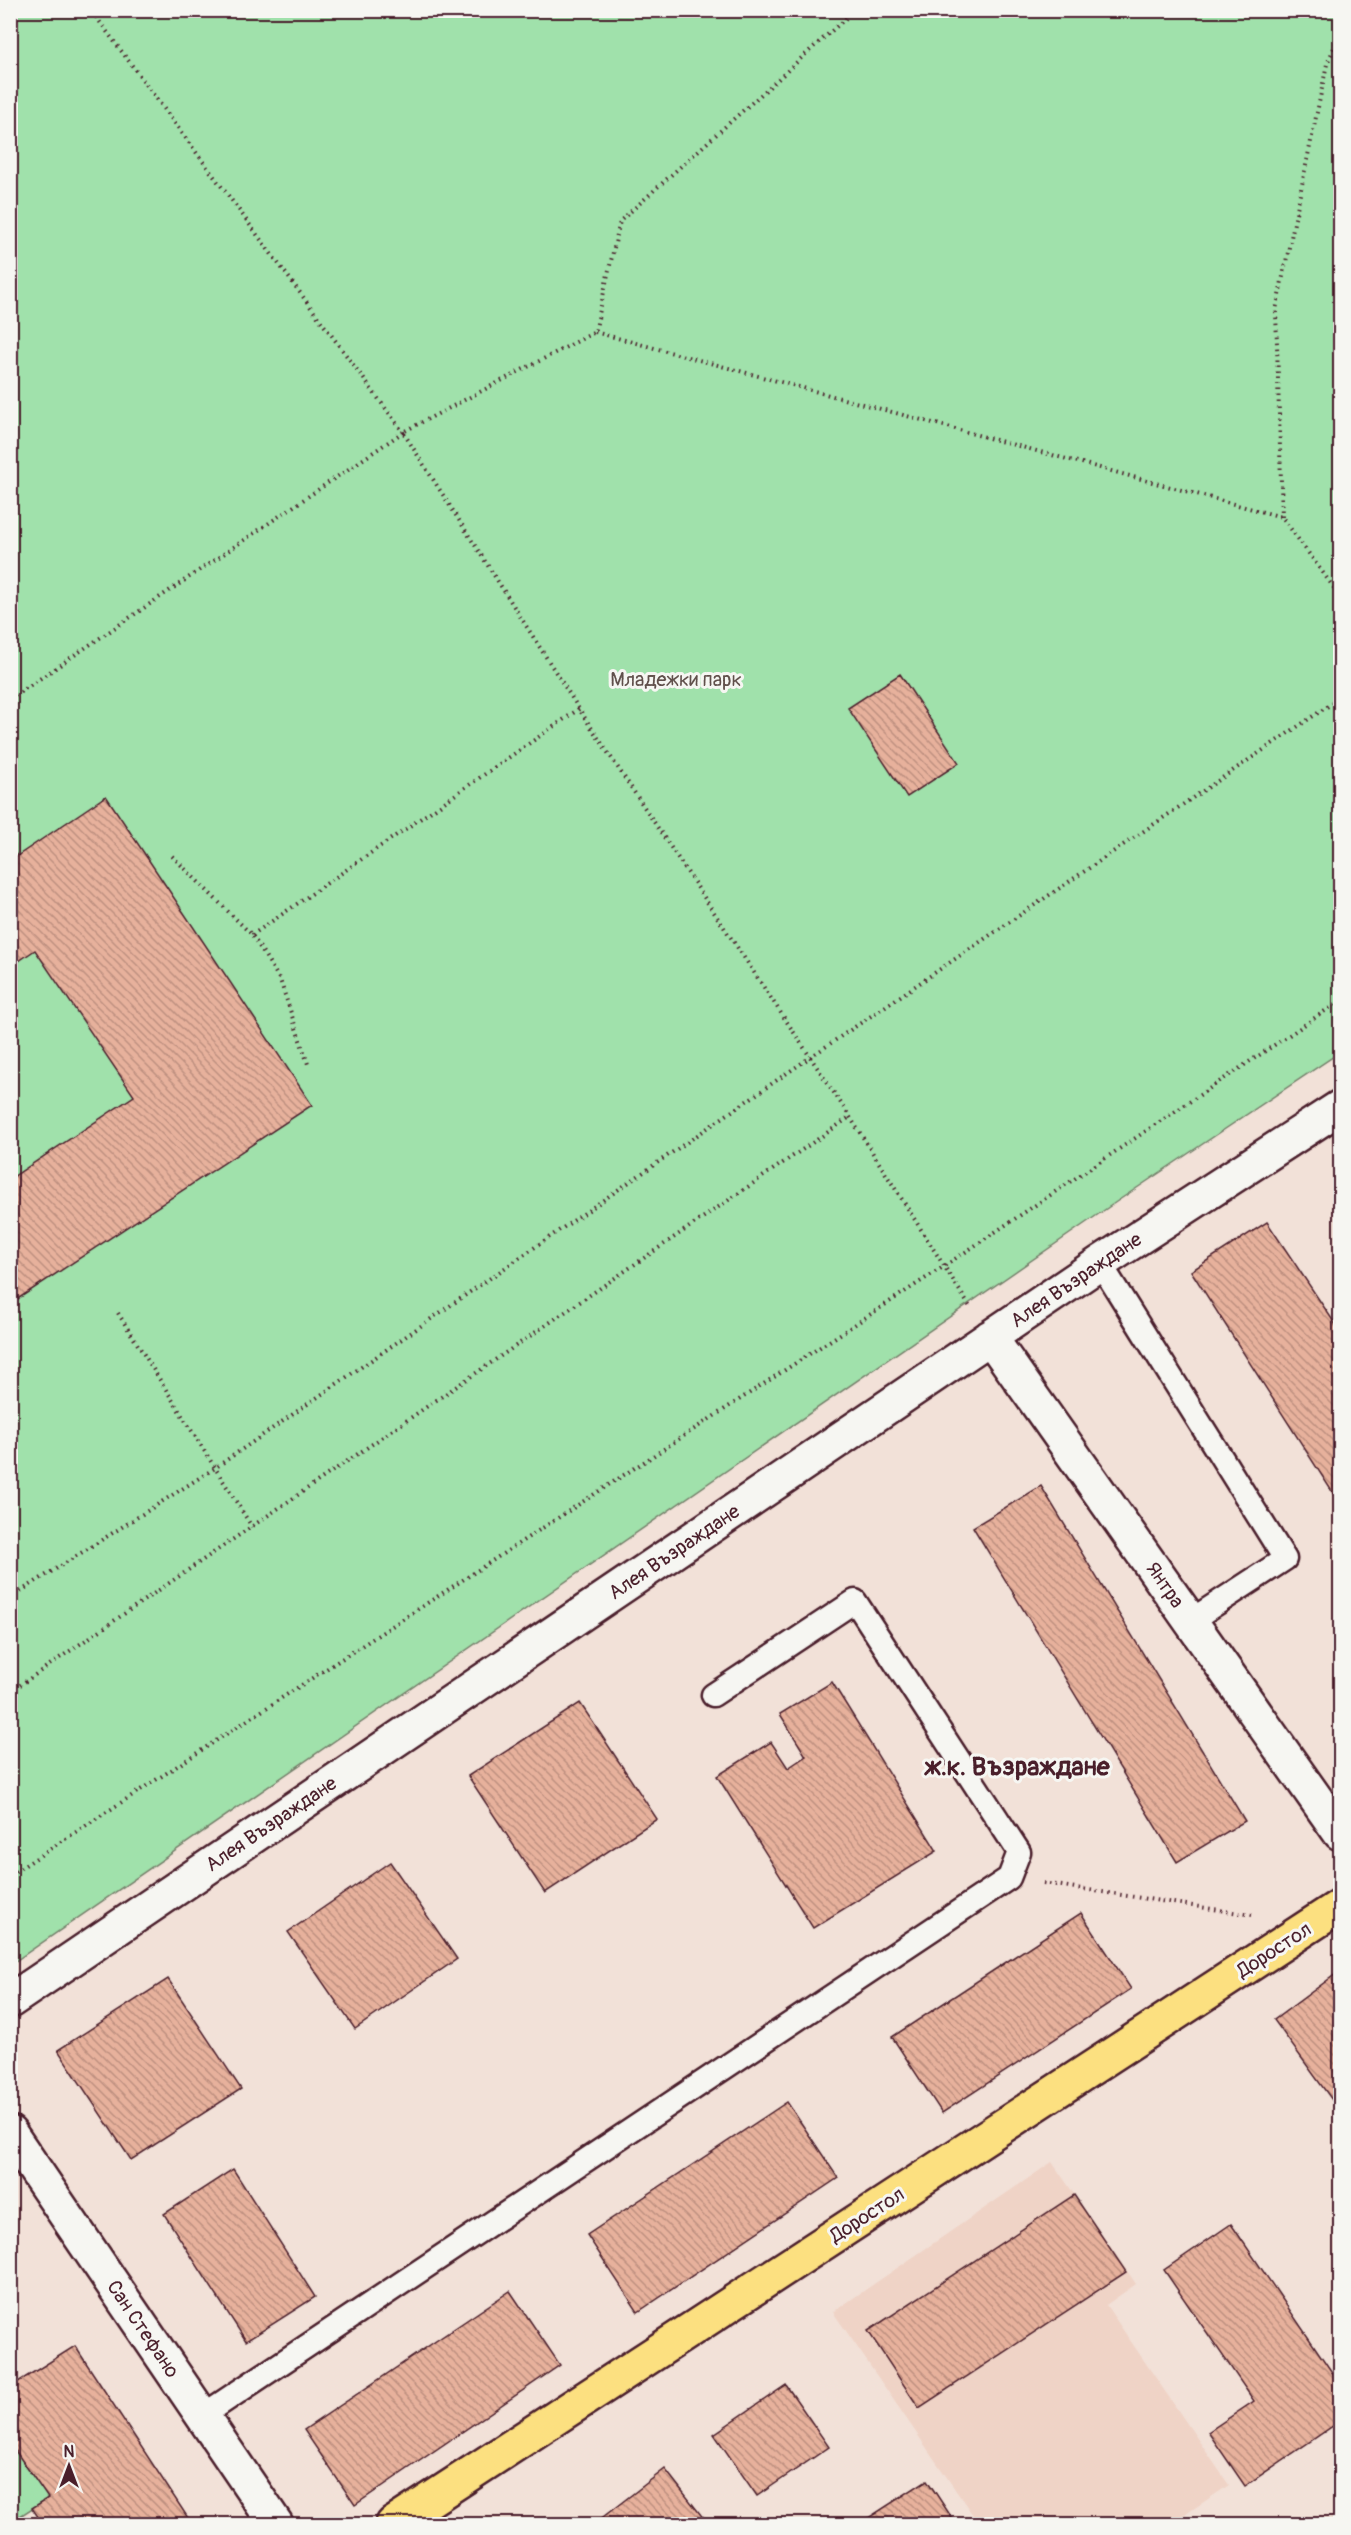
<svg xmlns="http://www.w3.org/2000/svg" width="1351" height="2535" font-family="Pangolin,sans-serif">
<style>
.built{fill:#efd3c6}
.park{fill:#a0e1ab;stroke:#75806b;stroke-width:1.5}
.building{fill:url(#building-back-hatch);stroke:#4a1f2b;stroke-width:1.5}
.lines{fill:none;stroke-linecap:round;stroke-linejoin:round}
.lane-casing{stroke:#4a1f2b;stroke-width:27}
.street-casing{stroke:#4a1f2b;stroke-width:38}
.primary-casing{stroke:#4a1f2b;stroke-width:38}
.path{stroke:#4a1f2b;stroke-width:4;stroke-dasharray:1.5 4.5;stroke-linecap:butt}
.lane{stroke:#f6f6f2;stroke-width:22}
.street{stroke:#f6f6f2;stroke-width:33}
.primary{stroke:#fce080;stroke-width:33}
.labels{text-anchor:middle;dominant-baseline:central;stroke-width:6;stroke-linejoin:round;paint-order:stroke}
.park-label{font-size:20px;fill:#60504b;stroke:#f6f6f2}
.street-label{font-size:20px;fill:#4a1f2b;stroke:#f6f6f2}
.district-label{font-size:26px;font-weight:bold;fill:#4a1f2b;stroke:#f6f6f2}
</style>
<defs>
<pattern id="building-back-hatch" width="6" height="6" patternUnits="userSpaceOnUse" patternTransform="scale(1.5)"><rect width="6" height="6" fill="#e7b19c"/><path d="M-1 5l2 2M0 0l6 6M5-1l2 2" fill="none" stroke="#bd8f7f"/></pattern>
</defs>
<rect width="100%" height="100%" fill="#f2e1d8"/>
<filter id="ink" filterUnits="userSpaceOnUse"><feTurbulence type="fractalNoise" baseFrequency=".0167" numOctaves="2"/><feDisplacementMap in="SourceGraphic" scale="12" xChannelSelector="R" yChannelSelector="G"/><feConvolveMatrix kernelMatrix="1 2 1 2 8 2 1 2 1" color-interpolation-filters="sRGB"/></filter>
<g filter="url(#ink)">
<path class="built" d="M1052,2162l84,122 -30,21 123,180 -58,39h-192l-146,-212z"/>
<path class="park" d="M11,11h1329v1041l-221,148 -1108,764z
M10,2443l38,55 -37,24h-1z"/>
<path class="building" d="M900,674l59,89 -52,34 -59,-89z
M106,796l206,309 -302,199v-125l124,-83 -99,-146 -25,17v-120l7,9z
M1267,1222l73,109v173l-149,-233z
M1041,1486l204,335 -68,41 -204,-335z
M832,1682l105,169 -124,77 -96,-152 54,-34 17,26 18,-12 -26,-42z
M580,1703l77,116 -112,74 -77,-117z
M390,1862l67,97 -102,70 -67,-97z
M1081,1913l50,76 -189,124 -50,-76z
M1340,1971v140l-66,-91z
M168,1979l73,110 -110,71 -73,-110z
M787,2102l51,76 -200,134 -51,-77z
M233,2169l82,128 -69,44 -82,-127z
M1074,2195l52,77 -207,136 -51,-77z
M1231,2224l109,160v37l-95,65 -37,-54 46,-31 -90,-131z
M510,2291l50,74 -205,140 -51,-75z
M75,2346l117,178h-149l-11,-16 16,-10 -38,-55v-56z
M786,2385l43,62 -72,49 -43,-62z
M665,2469l43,55h-114z
M927,2480l29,44h-97z"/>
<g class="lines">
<defs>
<path id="lane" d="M1100,1263l185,296 -95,62
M202,2416l807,-538 10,-26 -164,-251 -142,94"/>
<path id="street" d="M990,1337l350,496
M10,2001l1090,-738 240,-156
M10,2133l266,391"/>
<path id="primary" d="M393,2524l947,-618"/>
</defs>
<use href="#lane" class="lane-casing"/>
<use href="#street" class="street-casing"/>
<use href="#primary" class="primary-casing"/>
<path class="path" d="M855,10l-235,211 -25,111 -192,100 176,277 271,408 120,190
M10,16l11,-6
M595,332l687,185 58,79
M1282,517l-6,-207 51,-246 13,-30
M10,699l393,-267 -312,-422
M172,856l80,79 28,45 28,84
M252,935l327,-226
M118,1313l134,214
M10,1598l205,-130 594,-410 531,-360
M10,1692l840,-575
M10,1875l933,-608 397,-266
M1043,1883l209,32"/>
<use href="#lane" class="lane"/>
<use href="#street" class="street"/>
<use href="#primary" class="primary"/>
</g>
</g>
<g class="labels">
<g class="park-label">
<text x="676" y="679">Младежки парк</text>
</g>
<g class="street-label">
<text transform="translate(1076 1280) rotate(-34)">Алея Възраждане</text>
<text transform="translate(674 1552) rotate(-34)">Алея Възраждане</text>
<text transform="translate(1165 1585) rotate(55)">Янтра</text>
<text transform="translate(271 1824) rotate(-34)">Алея Възраждане</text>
<text transform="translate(1274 1950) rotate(-33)">Доростол</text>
<text transform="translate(867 2215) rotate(-33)">Доростол</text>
<text transform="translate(143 2329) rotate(56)">Сан Стефано</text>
</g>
<g class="district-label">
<text x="1017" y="1767">ж.к. Възраждане</text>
</g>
</g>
<rect width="1351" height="2535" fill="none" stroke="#f6f6f2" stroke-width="36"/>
<rect x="18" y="18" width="1315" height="2499" fill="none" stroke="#4a1f2b" stroke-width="2" filter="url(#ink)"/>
<g transform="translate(69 2466)" stroke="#f6f6f2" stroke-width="4.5" paint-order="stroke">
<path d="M0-4.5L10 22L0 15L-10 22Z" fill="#4a1f2b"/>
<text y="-9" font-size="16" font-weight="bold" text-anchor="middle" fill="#4a1f2b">N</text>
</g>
</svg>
